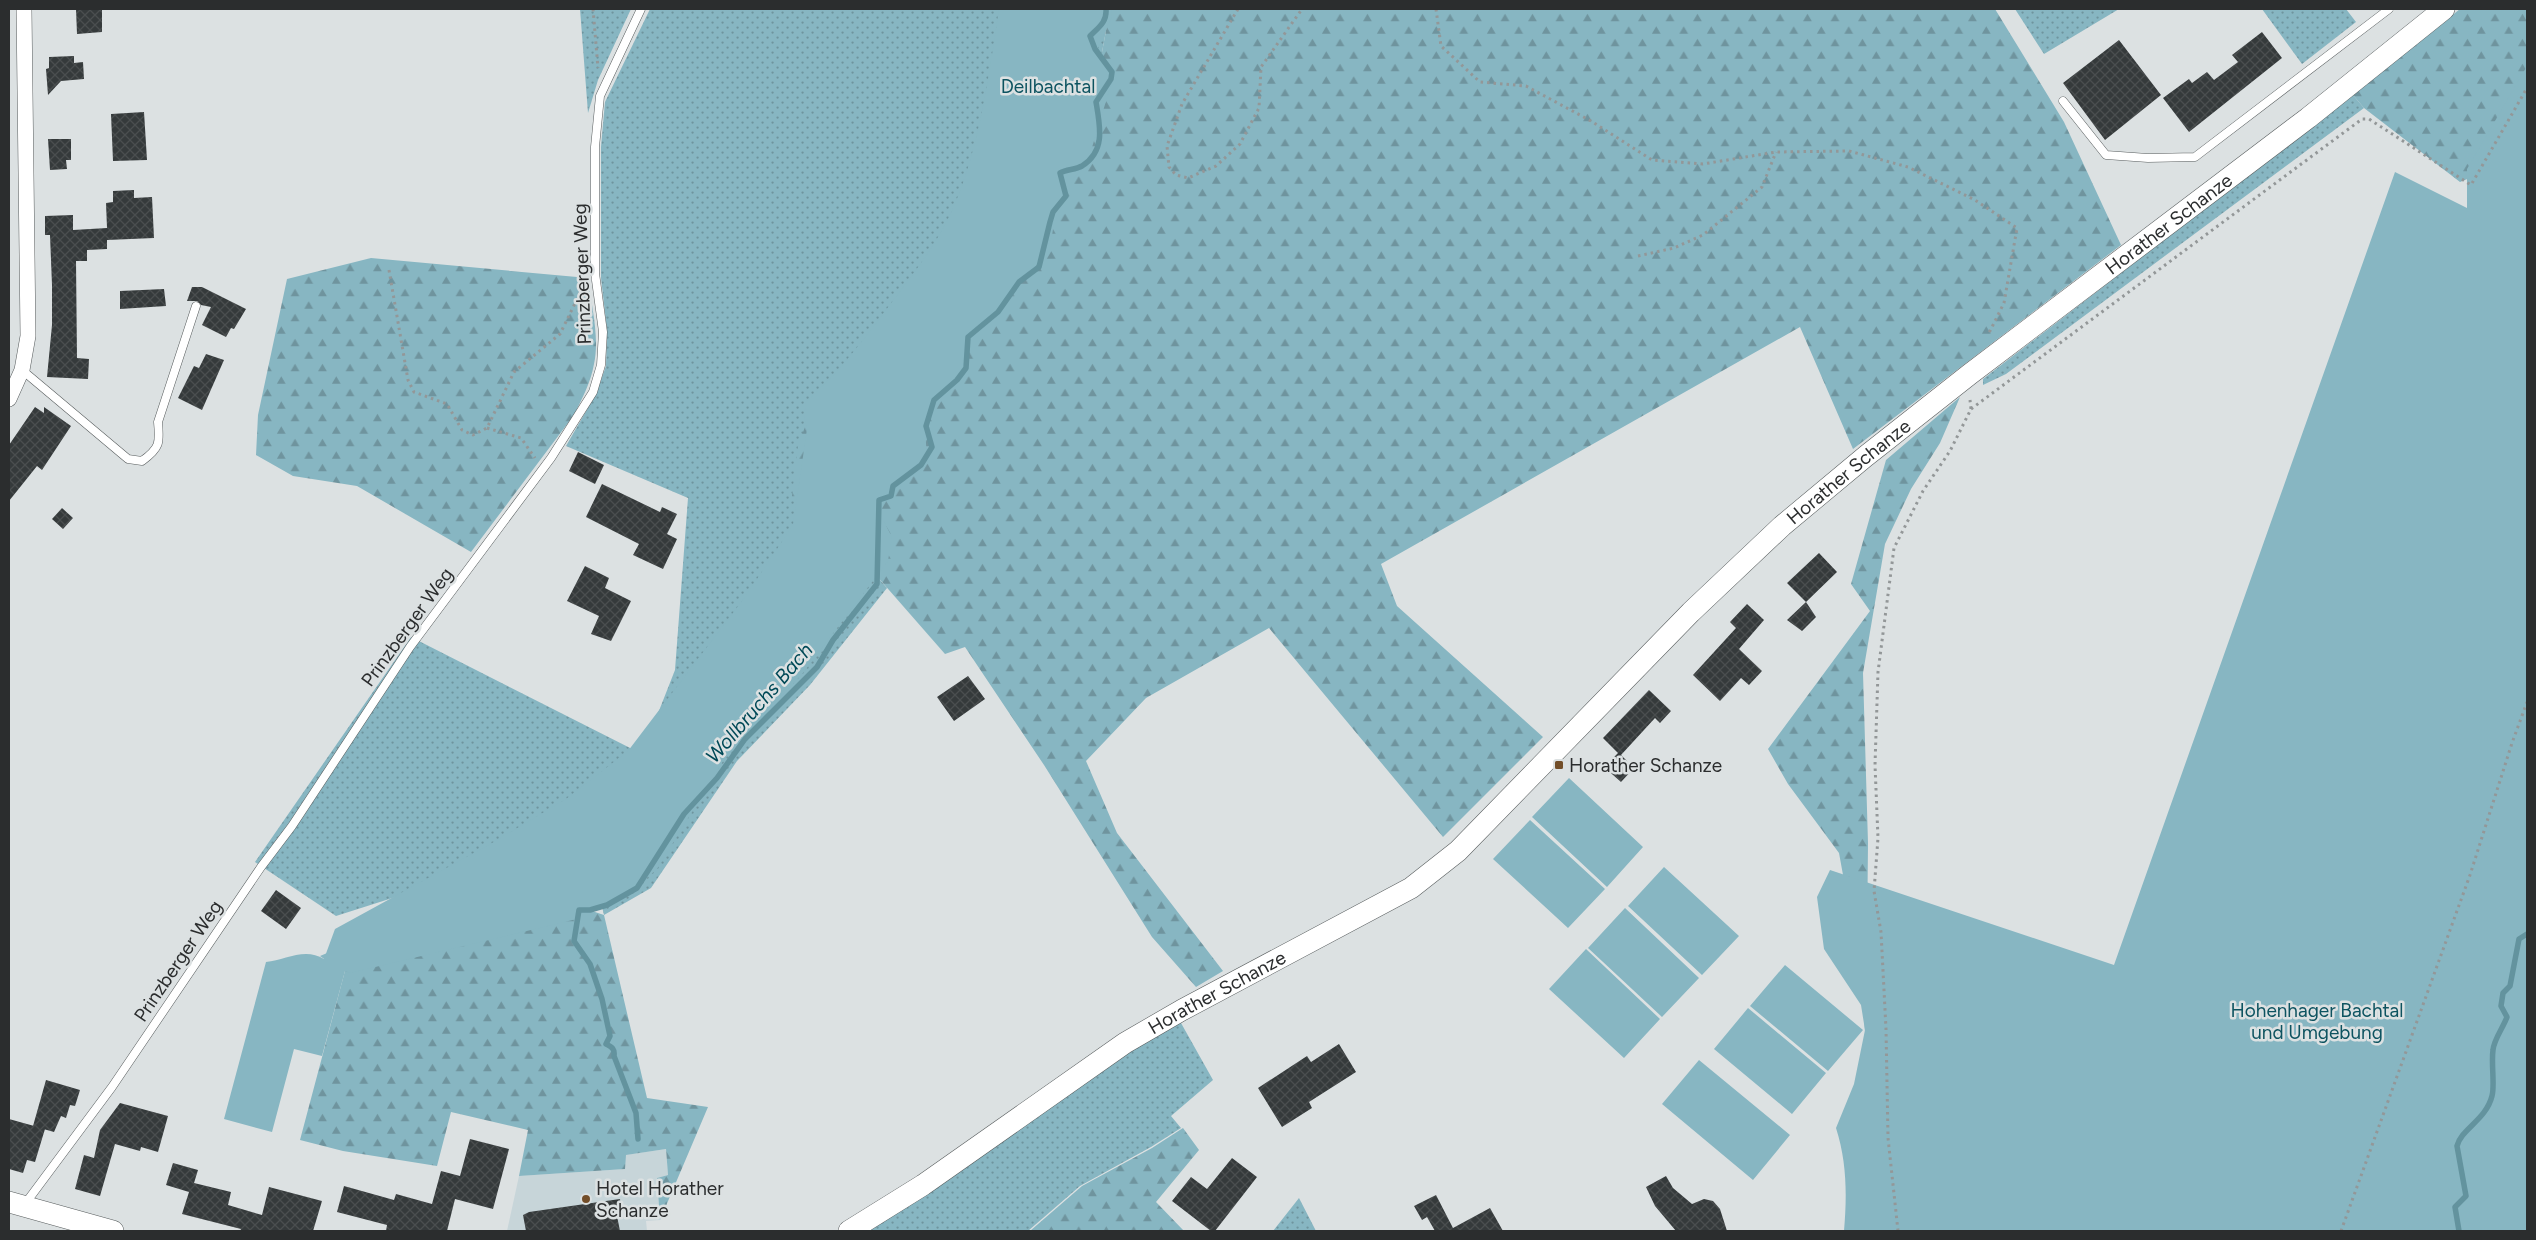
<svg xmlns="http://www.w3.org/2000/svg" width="2536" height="1240" font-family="Figtree,sans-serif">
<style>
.built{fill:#c7d5d9}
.grass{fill:url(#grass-dots)}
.forest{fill:url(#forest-firs)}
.green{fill:#87b6c2}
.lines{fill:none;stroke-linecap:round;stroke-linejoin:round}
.stream{stroke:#63939e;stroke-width:5.5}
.building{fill:url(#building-cross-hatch)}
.service-casing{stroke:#585d5e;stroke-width:9}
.minor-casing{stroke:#585d5e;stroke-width:16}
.secondary-casing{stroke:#585d5e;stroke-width:22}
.path{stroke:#939798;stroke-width:3;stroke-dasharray:2.5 4;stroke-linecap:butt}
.service{stroke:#fff;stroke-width:8}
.minor{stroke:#fff;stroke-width:15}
.secondary{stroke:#fff;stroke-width:21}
.poi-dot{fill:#734e29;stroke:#dce1e2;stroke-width:2}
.labels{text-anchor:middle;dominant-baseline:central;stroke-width:5;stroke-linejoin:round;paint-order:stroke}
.park-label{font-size:19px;fill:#0d5360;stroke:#dce1e2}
.street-label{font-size:19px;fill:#2b2d2e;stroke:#dce1e2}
.poi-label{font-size:19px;fill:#2b2d2e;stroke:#dce1e2;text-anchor:start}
.water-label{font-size:20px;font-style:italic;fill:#004957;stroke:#dce1e2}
</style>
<defs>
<pattern id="grass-dots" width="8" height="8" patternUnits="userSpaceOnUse" patternTransform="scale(1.25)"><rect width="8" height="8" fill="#87b6c2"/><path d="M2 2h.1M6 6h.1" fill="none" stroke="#6f949e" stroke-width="1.8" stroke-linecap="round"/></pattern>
<pattern id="forest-firs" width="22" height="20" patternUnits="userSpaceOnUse" patternTransform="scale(1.25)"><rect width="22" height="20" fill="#87b6c2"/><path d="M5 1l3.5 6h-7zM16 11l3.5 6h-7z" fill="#6f949e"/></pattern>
<pattern id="building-cross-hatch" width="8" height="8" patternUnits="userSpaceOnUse" patternTransform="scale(1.25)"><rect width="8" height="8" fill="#353a3b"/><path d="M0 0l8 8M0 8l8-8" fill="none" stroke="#4a4e4f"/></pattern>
</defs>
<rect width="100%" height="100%" fill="#dce1e2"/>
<path class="built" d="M666,1149l2,26 -11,3 3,42 -14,1 1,10h-140l12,-55 106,-7v-14z"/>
<path class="grass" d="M580,9h51l-33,71 -10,33z
M650,9h460l-20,108 -243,425 40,46 -77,97 -73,76 -86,127 -47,27 -6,-25 -71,-35 -191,61 -81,-54 156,-225 231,117 33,-84 13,-172 -122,-52 30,-52 10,-28 1,-36 -6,-52v-131l4,-45z
M2015,9h104l-75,45z
M2262,9h84l10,13 -54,42z
M2353,95l11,13 -358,266 -23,11v-6z
M1181,1023l32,57 -42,36 10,12 -30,19 -71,39 -52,45h-168l276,-187z
M1299,1198l17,33h-43z"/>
<path class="forest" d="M1110,9h885l69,113 57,123 -268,204 -53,-122 -419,237 16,42 146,131 -100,100 -174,-209 -123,70 -60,63 31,72 106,138 -27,16 -44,-50 -108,-172 -79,-118 -20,7 -98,-112 -41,-4 -14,-42 6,-50 19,-52 273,-277z
M2460,9h67v65l-50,101 -17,7 -96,-74 -11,-13z
M371,258l217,20c3,26 12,59 6,86 -3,18 -12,35 -20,51l-103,137 -114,-66 -64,-10 -37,-21 2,-40 29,-136z
M1960,397l-20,46 -29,46 -26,55 -22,129 5,170 -2,201 -6,-76 -21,-115 -51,-69 -20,-35 102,-138 -19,-27 35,-124z
M574,905l30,10 43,183 61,9 -48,113 -3,-42 11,-3 -2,-26 -40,6 -1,14 -106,7 9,-46 -77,-18 -14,54 -94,-15 -43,-11 46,-173 -15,-3 -11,-8 72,-30z
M1183,1128l16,22 -43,52 28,29h-154l52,-45 70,-38z"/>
<path class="green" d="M999,9h113l-1,10 -13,29 15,30 -26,86 -14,15 -5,13 -12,16 -4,28 -6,14 -32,38 -12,20 -34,31 -9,39 -20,21 -11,18 -3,11 2,30 -3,9 -5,5 -21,11 -17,24v9l11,21 -4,24 -85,112 -78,85 -68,111 -35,31 -41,14v4l-231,55 -5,-2 -23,85 -28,-7 -22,83 -48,-13 42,-157c19,-2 39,-15 58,-3l11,-30 157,-86 74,-44 62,-48 117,-154 48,-72 14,-96 -3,-12 2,-15c34,-30 62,-68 89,-104 19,-25 39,-51 53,-79 30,-60 41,-144 51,-210z
M2527,66v1165h-683c3,-35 3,-69 -8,-103l18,-44 11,-54 -4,-25 -37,-56 -7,-52 13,-27 284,95 281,-793 72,36v-39z
M1569,778l74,69 -36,40 -75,-70z
M1530,820l75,69 -37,39 -75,-69z
M1664,867l75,69 -37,39 -74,-69z
M1625,908l74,70 -37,39 -74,-69z
M1586,949l74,70 -36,39 -75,-69z
M1785,965l78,65 -35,41 -78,-65z
M1748,1008l78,65 -34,41 -78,-65z
M1699,1060l91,75 -37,45 -91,-76z"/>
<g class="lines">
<path class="stream" d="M638,1139l-2,-26 -22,-57c1,-7 -2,-9 -8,-12l4,-8 -8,-37 -12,-35 -16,-23 5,-31h11l17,-5 30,-17 47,-74 33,-36 28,-39 72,-72 16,-27 44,-56 2,-84 12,-4 2,-10 28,-21 11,-18 -6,-21 8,-26 23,-20 9,-12 2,-31 30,-25 21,-30 20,-15 11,-45 3,-10 13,-16 -6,-23c7,-4 15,-3 22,-7 24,-15 18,-40 14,-64l15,-23 1,-7 -17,-23 -5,-13c9,-9 17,-14 16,-27
M2459,1231l-4,-24 11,-11 -9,-50c4,-17 29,-26 35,-50 3,-10 -1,-33 1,-46 1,-11 10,-22 14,-33l-6,-11 2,-13 7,-7 9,-47 8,-5"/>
</g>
<path class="building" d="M76,9h26v23l-25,2z
M2262,32l20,26 -93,74 -26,-34 26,-19 3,4 15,-11 7,8 24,-18 -6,-7z
M2119,40l42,55 -56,45 -42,-57z
M74,56v7l9,-1 1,17 -23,2 -13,14 -2,-26 3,-1v-11z
M144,112l3,48 -34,1 -2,-47z
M48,139h23v21h-5l1,9 -17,1z
M134,190v8l18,-1 2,41 -47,2v-10v19l-20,1v11h-11l1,97 12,1 -1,20 -41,-2 5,-52v-40l-2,-50h-5v-19l28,-1v15l34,-2 -1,-25 7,-1v-11z
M192,287h10l44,22 -12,20 -3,-1 -5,9 -24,-12 9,-18 -10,-2 -4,-4h-10z
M164,289l2,17 -46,3v-18z
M206,354l18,6 -22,50 -24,-12 16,-32 5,2z
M35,407l9,6v-6l27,19 -29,44 -5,-4 -28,35v-56z
M578,452l26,13 -9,19 -26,-13z
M602,484l58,28 2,-5 15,7 -10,20 10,5 -14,30 -30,-14 6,-11 -53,-27z
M62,508l11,10 -10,11 -11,-10z
M1819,553l18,19 -31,30 -19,-19z
M585,566l24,12 -4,10 26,13 -20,40 -20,-7 8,-18 -32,-15z
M1806,602l10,15 -14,14 -15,-11z
M1747,604l17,16 -25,29 23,22 -13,14 -8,-7 -21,23 -27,-26 43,-47 -6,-6z
M968,676l17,23 -31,22 -17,-24z
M1649,690l22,21 -11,12 -5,-5 -34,37 13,13 -13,14 -17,-15 14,-14 -15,-15z
M276,890l25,18 -15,21 -25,-18z
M1339,1044l17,28 -47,30 3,6 -30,19 -24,-39 49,-32 4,6z
M46,1080l34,10 -5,16 -5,-1 -4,13 -5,-2 -7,16 -21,-6z
M120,1103l48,13 -10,36 -17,-5 -1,4 -25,-7 -15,52 -25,-7 9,-34 10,3 6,-28z
M9,1119l36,10 -10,33 -8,-2 -4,13 -14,-4z
M470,1139l39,10 -16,60 -38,-10 -8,32h-61l1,-6 -50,-13 7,-26 50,14 2,-6 36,10 9,-33 19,5z
M1232,1158l25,19 -42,54h-4l-39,-30 19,-24 16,12z
M173,1163l25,7 -4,13 37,9 -3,13 34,10 7,-28 53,14 -9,30h-73l1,-2 -59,-15 7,-22 -23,-7z
M1666,1176l7,12 19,16 12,-5 9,2 7,8 7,22h-51l-21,-25 -9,-19z
M1436,1195l17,33 37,-20 13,23h-68l-8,-14 -5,3 -8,-14z
M620,1199l2,16 -5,1 3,15h-94l-3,-16 6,-3z"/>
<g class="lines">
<defs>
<path id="service" d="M2063,101l43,54 42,3 47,-1 194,-148
M22,370l106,89 14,2c18,-13 18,-18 16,-39l38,-116
M25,1204l87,-117 149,-220 31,-41 118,-179 141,-189 42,-66 8,-27 2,-33 -8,-59v-126l5,-51 41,-87"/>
<path id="minor" d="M9,399l13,-29 6,-34 -4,-327"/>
<g id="secondary">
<path d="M9,1202l104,29"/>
<path id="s1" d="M849,1231l74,-46 202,-142 57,-33 229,-122 47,-37 233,-239 91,-86 84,-70 104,-82 338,-256 136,-109"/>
</g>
</defs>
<use href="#service" class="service-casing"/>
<use href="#minor" class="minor-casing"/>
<use href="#secondary" class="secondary-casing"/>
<path class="path" d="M593,9l5,59
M1238,9l-56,95 -15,42 2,21 7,8 12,3 28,-12 24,-22 19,-36 2,-41 41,-58
M1436,9l5,37 39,36 46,4 65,35 61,39 51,4 73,-12 73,-1 59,16 67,33 42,28 -13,75 -15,30
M1638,256l36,-8 29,-13 59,-48 14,-35
M389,270l19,110 6,12 33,12 15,26 11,5 14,-7 27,-56 46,-38 23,-47
M1971,409l391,-290h7l102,66 56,-97
M487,428l34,10 14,20
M1898,1231l-10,-93 -2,-109 -5,-97 -7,-41 4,-53 -3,-73 3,-93 16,-124 29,-57 27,-40 21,-42 -1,-9
M2341,1231l129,-356 42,-132 15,-41"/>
<use href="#service" class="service"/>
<use href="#minor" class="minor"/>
<use href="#secondary" class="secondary"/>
</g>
<g class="poi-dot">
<rect x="1554" y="760" width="10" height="10" rx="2.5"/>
<circle cx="586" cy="1199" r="5"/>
</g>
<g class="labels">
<g class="park-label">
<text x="1048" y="86">Deilbachtal</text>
<text x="2317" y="1010">Hohenhager Bachtal<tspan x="2317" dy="22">und Umgebung</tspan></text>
</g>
<g class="street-label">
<text stroke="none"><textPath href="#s1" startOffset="1669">Horather Schanze</textPath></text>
<text transform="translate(582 274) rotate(-92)">Prinzberger Weg</text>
<text stroke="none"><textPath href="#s1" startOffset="1264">Horather Schanze</textPath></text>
<text transform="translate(407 627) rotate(-54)">Prinzberger Weg</text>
<text transform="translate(178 961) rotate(-56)">Prinzberger Weg</text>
<text stroke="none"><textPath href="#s1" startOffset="439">Horather Schanze</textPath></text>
</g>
<g class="poi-label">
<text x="1569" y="765">Horather Schanze</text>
<text x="596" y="1188">Hotel Horather<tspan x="596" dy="22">Schanze</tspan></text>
</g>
<g class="water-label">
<text transform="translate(759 703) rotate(-49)">Wollbruchs Bach</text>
</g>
</g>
<rect width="2536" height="1240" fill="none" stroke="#2b2d2e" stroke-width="20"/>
</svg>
